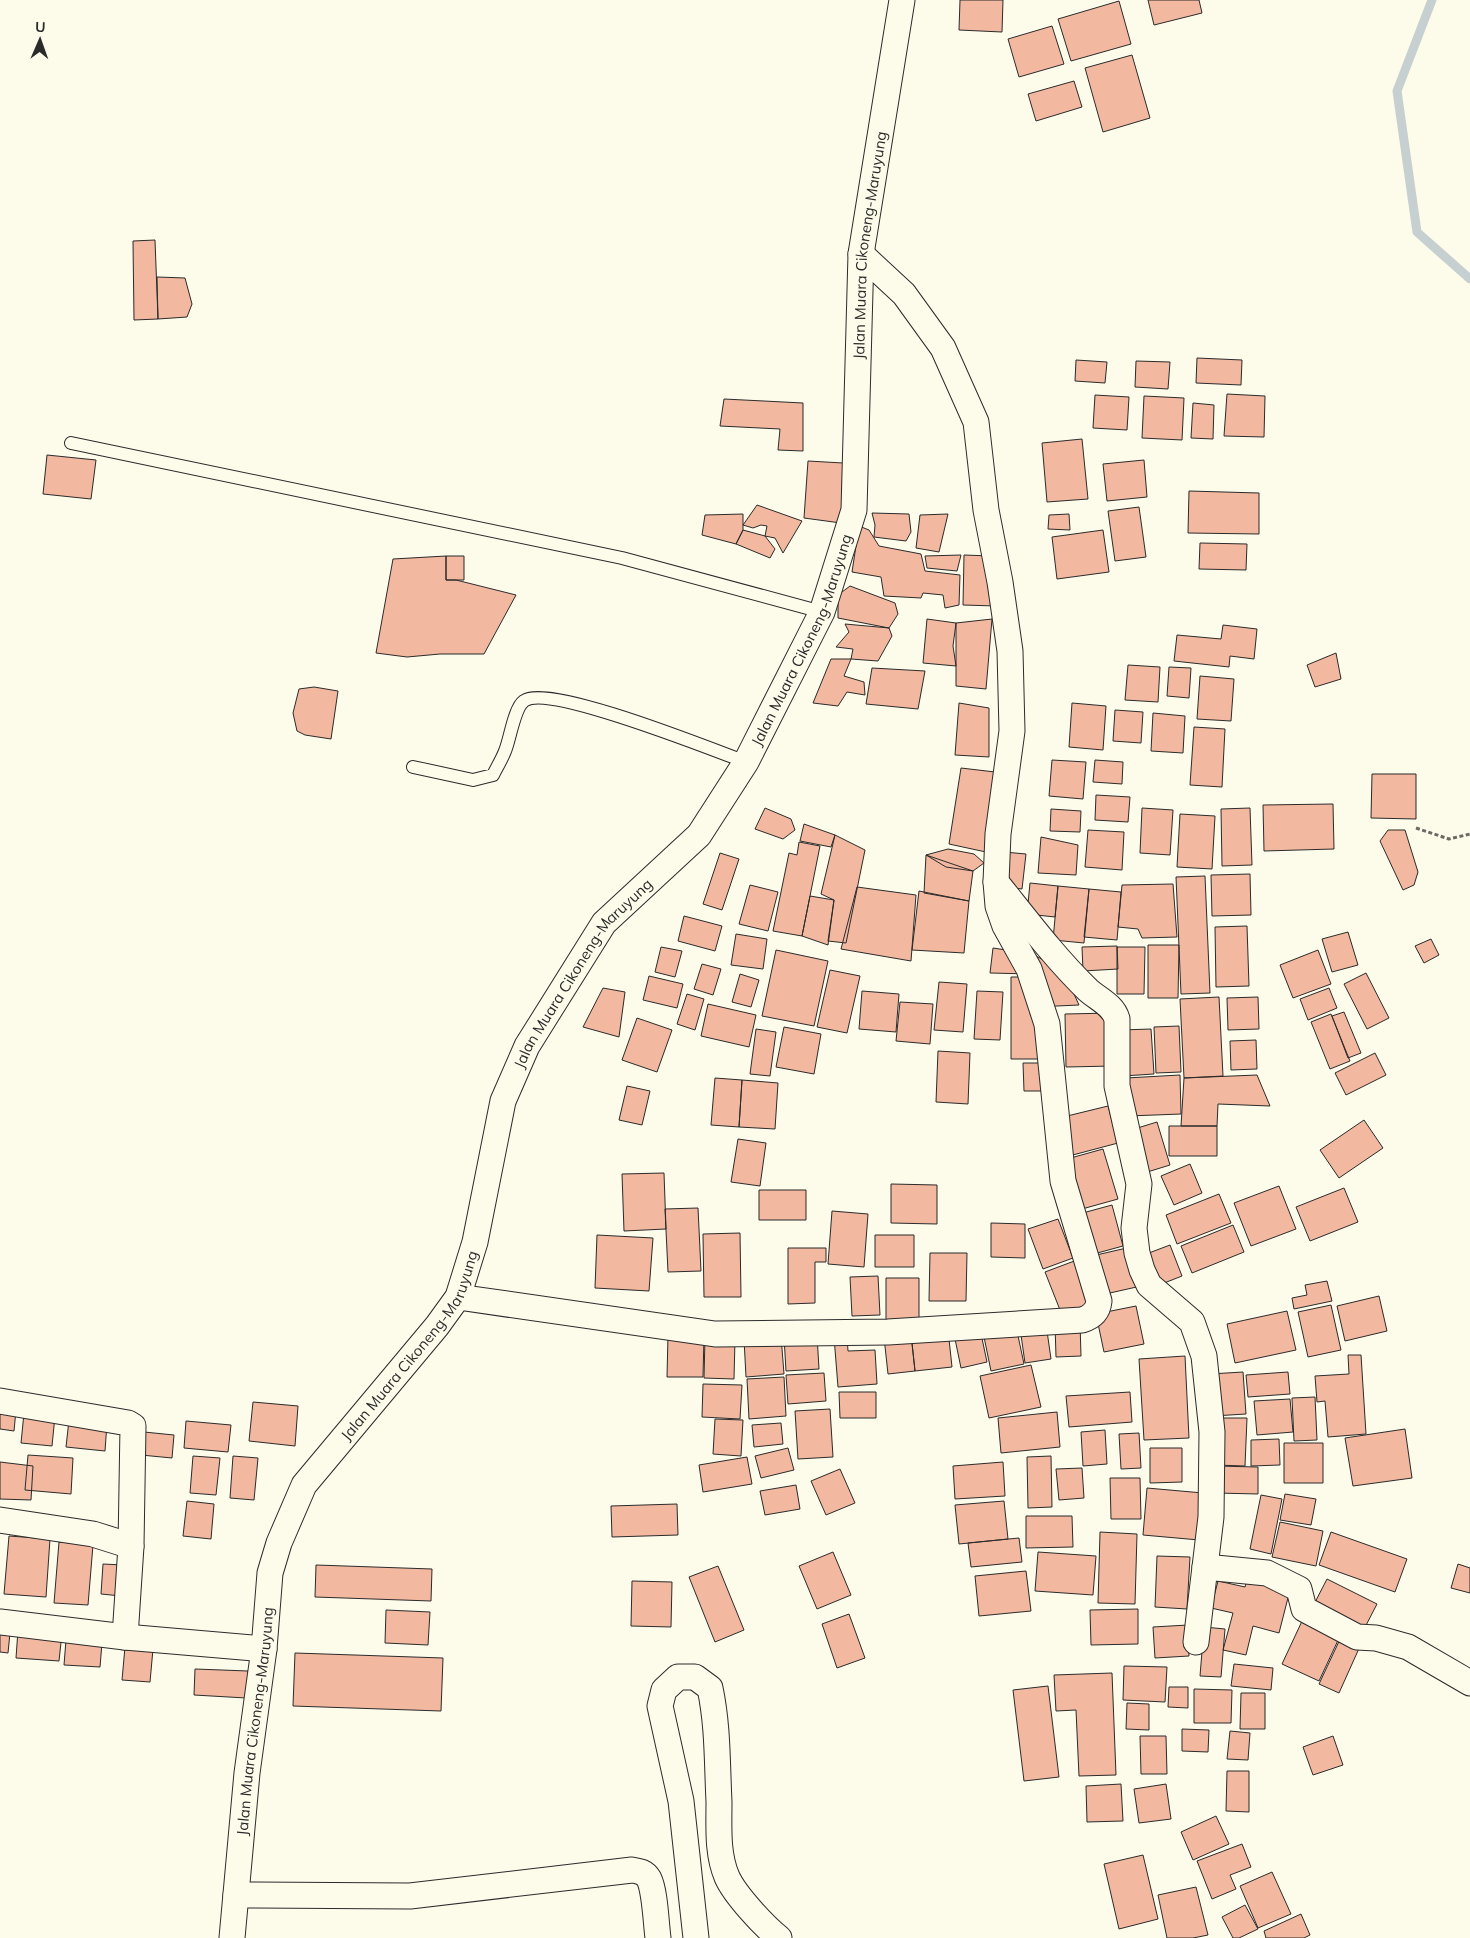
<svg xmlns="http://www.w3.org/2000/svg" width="1470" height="1938" font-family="Mulish,sans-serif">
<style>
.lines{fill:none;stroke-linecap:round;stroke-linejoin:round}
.stream{stroke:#c7d0d0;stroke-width:9}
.building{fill:#f2b8a0;stroke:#2b2b2b}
.lane-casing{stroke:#2b2b2b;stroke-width:14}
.street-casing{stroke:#2b2b2b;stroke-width:27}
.path{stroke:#6a6964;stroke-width:3;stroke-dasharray:4 2.5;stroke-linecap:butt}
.lane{stroke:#fdfbea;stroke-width:12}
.street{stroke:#fdfbea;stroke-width:25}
.labels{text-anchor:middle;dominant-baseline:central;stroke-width:4;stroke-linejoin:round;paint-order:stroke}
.street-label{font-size:15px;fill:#2b2b2b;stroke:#fdfbea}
</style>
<rect width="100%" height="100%" fill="#fdfbea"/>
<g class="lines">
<path class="stream" d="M1432,0l-35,91 20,141 53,47"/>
</g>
<path class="building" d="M960,0h43l-1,32 -43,-2z
M1148,0h51l3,13 -48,12z
M1119,1l12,43 -60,17 -13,-42z
M1052,26l12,38 -45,13 -11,-38z
M1132,55l18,63 -47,14 -18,-64z
M1074,81l8,26 -46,14 -8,-27z
M155,240l3,79 -24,1 -1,-79z
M157,277l28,1 7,26 -5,13 -29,2z
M1197,358l45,2 -1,25 -45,-2z
M1076,360l31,2 -2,21 -30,-2z
M1136,361l34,1 -2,27 -33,-2z
M1227,394l38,2 -1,41 -40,-1z
M1095,395l34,2 -2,33 -34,-2z
M1144,396l40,2 -2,42 -40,-2z
M724,399l79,4v48l-25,-1 2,-21 -60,-3z
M1193,403l21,2 -1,34 -22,-1z
M1082,439l6,60 -41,3 -5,-59z
M47,455l49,5 -5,39 -48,-5z
M1144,460l3,37 -40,4 -4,-37z
M808,461l35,2 -2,60 -37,-5z
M1189,491l70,2v41l-71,-1z
M757,505l45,16 -19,32 -8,-15 -10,-2 2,-10 -6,-1 -8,3 -10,-3z
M1139,507l7,50 -31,4 -7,-50z
M872,513l37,1 2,18 -5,9 -32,-4 1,-12z
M743,514v16l-7,14 -34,-9 3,-20z
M948,514l-9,38 -23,-4 4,-33z
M1069,514l1,16 -22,-1 1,-14z
M859,526l10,4 10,16 42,8 4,17 35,4 -1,30 -14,3 -2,-13 -20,-2 -2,5 -37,-2 -3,-19 -29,-5z
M743,530l22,6 10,13 -5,9 -34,-14z
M1103,530l6,42 -52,7 -5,-42z
M1200,543l47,1 -1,26 -47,-1z
M961,555l-4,16 -30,-3 -2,-12z
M964,555l27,1 5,50 -33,-1z
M446,556h18v24h-18z
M446,556v24h10l60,15 -32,59h-44l-33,3 -31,-4 17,-94z
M850,586l45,17 3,11 -9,14 -51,-10v-23z
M927,619l29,4 -3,23 3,20 -33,-3z
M992,619l-6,70 -30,-3v-63z
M845,624l44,4 3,8 -14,25 -27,-2 2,-10 -17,-2 13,-15z
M1223,625l34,4 -3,30 -24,-3 -1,11 -55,-6 3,-26 44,4z
M1336,653l5,26 -26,8 -8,-22z
M831,659h20l-7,17 20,6 1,13 -18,-3 -9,14 -25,-3z
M1128,665l32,2 -2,35 -33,-2z
M1169,667l22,1 -2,30 -22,-2z
M872,668l53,3 -7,38 -52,-5z
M1200,676l34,3 -3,42 -34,-2z
M314,687l24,4 -7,48 -26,-4 -8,-4 -4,-18 6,-24z
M959,703l30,5v49l-34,-2z
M1072,703l34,3 -3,44 -34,-3z
M1115,710l28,2 -2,31 -28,-2z
M1153,713l32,3 -2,37 -32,-2z
M1194,727l31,2 -3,58 -32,-2z
M1052,760l34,2 -3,37 -34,-3z
M1095,760l28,2 -1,22 -29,-2z
M961,768l34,4 -9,80 -37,-8z
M1372,774h44v45l-45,-1z
M1096,795l34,2 -2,25 -33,-2z
M1333,804l1,45 -70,2 -1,-46z
M765,808l26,11 4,11 -12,9 -28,-10z
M1142,808l31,2 -3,45 -30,-2z
M1250,808l2,57 -30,1 -1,-57z
M1051,809l30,2 -1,21 -30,-1z
M1180,814l35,2 -3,53 -35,-2z
M804,824l31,11 -4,12 -31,-6z
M1088,830l36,2 -2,38 -37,-3z
M1388,830h17l13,42 -4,13 -11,5 -23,-49z
M835,835l30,15 -19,93 -18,-2 6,-41 -13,-6z
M1041,837l37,8 -2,30 -38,-2z
M799,842l21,4 -18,90 -29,-5 16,-78 8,2z
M948,849l26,5 10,9 -11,8 -27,-4 -20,-12z
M1004,852l22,2 -4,35 -22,-3z
M720,853l19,6 -17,51 -19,-6z
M926,855l47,16 -4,30 -45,-8z
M1250,874l1,41 -39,1 -1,-41z
M1205,876l5,117 -29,1 -5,-117z
M1030,883l28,3 -3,31 -28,-3z
M1173,884l4,53 -35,1 -4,-9 -20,-2 4,-42z
M750,885l28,7 -10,39 -29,-7z
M1058,886l31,3 -5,54 -31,-3z
M857,887l59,8 -5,66 -70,-12z
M1089,889l32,3 -4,48 -33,-3z
M919,891l50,10 -5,52 -52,-3z
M810,896l24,4 -6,45 -26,-9z
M684,916l38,10 -7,25 -37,-10z
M1247,926l2,60 -33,1 -1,-60z
M1348,932l10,33 -26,7 -10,-33z
M736,934l31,5 -4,30 -32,-4z
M1431,939l8,16 -15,8 -9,-17z
M1148,945h31l-1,53h-30z
M1117,946l1,23 -35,2 -1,-24z
M661,947l21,4 -7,26 -20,-5z
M1117,947h28l-1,47h-27z
M993,948l39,6 -2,20 -40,-1z
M776,950l52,11 -14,65 -52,-10z
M1318,950l13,34 -38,14 -13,-33z
M1032,954l31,16 16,35 -44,2z
M702,964l19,5 -8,26 -19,-6z
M830,970l30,6 -13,57 -30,-6z
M1366,973l23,45 -22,11 -23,-45z
M740,974l19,6 -8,27 -19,-5z
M649,976l34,8 -6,24 -34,-8z
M1011,977h19l5,30 -5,8h8v44h-27z
M939,982l28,2 -4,48 -29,-2z
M603,988l22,4 -6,45 -36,-10z
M1329,988l8,20 -29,12 -8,-21z
M862,991l37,3 -3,38 -37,-3z
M977,991l26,1 -3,48 -26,-1z
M687,994l17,5 -9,31 -18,-6z
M1219,997l4,79 -39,2 -4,-79z
M1258,997l1,32 -31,1 -1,-32z
M900,1002l33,2 -3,40 -34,-3z
M708,1004l48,11 -7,32 -48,-11z
M1344,1012l17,41 -13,5 -16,-42z
M1112,1013l1,53 -47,1 -1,-53z
M1331,1014l19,47 -20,8 -19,-47z
M637,1018l35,12 -15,42 -35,-12z
M1179,1026l2,46 -25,1 -2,-46z
M784,1027l37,7 -7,40 -38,-7z
M756,1029l20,3 -6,44 -20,-2z
M1151,1029l3,45 -31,2 -2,-46z
M1256,1040l1,29 -26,1 -1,-29z
M938,1051l32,2 -2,51 -32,-2z
M1375,1053l11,22 -40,20 -11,-22z
M1023,1063h28v28h-27z
M1180,1075l1,39 -53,2 -2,-38z
M1257,1075l13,31 -52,-2 -1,22h-36l3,-48z
M715,1078l27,2 -3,47 -28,-2z
M742,1080l36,3 -3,46 -36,-2z
M627,1086l23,5 -8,34 -23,-5z
M1108,1106l10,37 -49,13 -10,-38z
M1364,1120l19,28 -44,30 -19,-28z
M1157,1122l13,43 -26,8 -13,-43z
M1169,1126h48v30h-48z
M738,1139l28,4 -6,43 -29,-4z
M1103,1149l15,50 -36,10 -15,-50z
M1190,1164l12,29 -28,12 -13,-29z
M664,1173l2,56 -42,2 -2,-57z
M891,1184l46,1v39l-46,-1z
M1279,1186l17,43 -45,17 -17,-43z
M1344,1188l14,34 -48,19 -14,-34z
M759,1190h47v30h-47z
M1219,1194l12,29 -54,21 -11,-29z
M1112,1205l11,41 -33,9 -11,-41z
M698,1208l3,63 -33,1 -3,-63z
M832,1211l36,3 -4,53 -36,-3z
M1058,1219l15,39 -30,11 -15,-40z
M991,1223l34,1v34l-34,-1z
M1233,1225l11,27 -52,21 -11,-27z
M740,1233l1,64h-37l-1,-63z
M597,1235l56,3 -4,53 -54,-3z
M875,1235h39v32h-39z
M1170,1245l12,31 -28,11 -13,-31z
M1131,1247l10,39 -40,9 -9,-39z
M788,1248h38v14h-11v41l-27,1z
M930,1253h37l-1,48h-37z
M1077,1260l16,43 -31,12 -17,-43z
M878,1276l2,39 -28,1 -2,-39z
M886,1278h33v42h-33z
M1327,1281l5,20 -38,8 -2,-11 15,-3 -2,-10z
M1379,1296l8,35 -42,10 -8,-35z
M1331,1305l10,45 -33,7 -10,-45z
M1136,1306l8,38 -40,8 -8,-38z
M1287,1311l9,39 -61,13 -8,-39z
M1080,1323l1,33 -25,1 -1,-33z
M1046,1324l5,35 -26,4 -5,-35z
M980,1329l7,33 -26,6 -7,-34z
M948,1330l4,37 -37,4 -4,-37z
M1017,1331l7,33 -33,7 -7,-34z
M911,1334l4,37 -27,3 -4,-37z
M668,1335l36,1 -1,41h-36z
M817,1335l2,34 -33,2 -2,-34z
M781,1336l3,38 -38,3 -2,-38z
M847,1336l1,15 27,-1 2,34 -39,3 -4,-50z
M705,1337l30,2 -1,40 -30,-1z
M1348,1355h13l5,79 -38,3 -3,-36 -8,1 -2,-26 34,-2z
M1185,1356l4,82 -45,2 -5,-81z
M1031,1365l10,42 -52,11 -9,-42z
M1243,1372l3,42 -33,2 -3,-42z
M1288,1372l2,22 -42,3 -2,-22z
M824,1373l2,28 -38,3 -2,-29z
M784,1377l2,39 -37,3 -2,-40z
M703,1384l39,1 -2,34 -38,-2z
M839,1392h37v26h-36z
M1130,1392l2,30 -63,5 -3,-31z
M1315,1397l2,43 -23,1 -2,-43z
M1290,1399l3,33 -36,3 -3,-34z
M253,1402l45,4 -3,40 -46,-5z
M0,1409l16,1 -2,21 -14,-2z
M830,1409l3,48 -35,2 -3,-48z
M1057,1412l3,35 -59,6 -3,-35z
M24,1413l31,3 -3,30 -31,-3z
M1217,1418h30l-2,48 -30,-1z
M715,1419l28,1 -2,36 -28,-2z
M69,1420l38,3 -2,28 -39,-4z
M186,1421l45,4 -3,27 -44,-4z
M781,1423l2,21 -29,3 -2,-22z
M1405,1429l7,49 -59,8 -8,-48z
M1105,1430l2,34 -24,2 -2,-34z
M144,1432l30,3 -2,23 -31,-3z
M1139,1433l2,35 -20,1 -2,-35z
M1279,1439l1,26 -29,1v-26z
M1284,1443h39v40h-39z
M788,1448l6,22 -33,8 -6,-22z
M1150,1448h32v34l-32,1z
M28,1455l45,3 -2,36 -46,-4z
M193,1456l27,2 -4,37 -26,-2z
M233,1456l25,2 -4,42 -24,-2z
M1051,1456l1,51 -24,1 -1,-51z
M747,1457l5,27 -49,8 -4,-27z
M0,1462l33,4 -2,34 -31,-1z
M1003,1462l2,34 -50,3 -2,-33z
M1216,1466l42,1v27l-42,-1z
M1082,1468l2,30 -25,2 -3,-31z
M840,1469l15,34 -29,12 -15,-34z
M1110,1478h30l1,41h-30z
M796,1485l4,24 -35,6 -5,-24z
M1147,1488l56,5 -4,47 -56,-5z
M1285,1494l31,5 -5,26 -31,-5z
M1261,1495l21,4 -11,55 -21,-5z
M187,1501l27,3 -3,35 -28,-3z
M1004,1501l4,38 -49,5 -4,-39z
M677,1504l1,31 -66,2 -1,-31z
M1026,1516h46l1,31 -47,1z
M1280,1522l43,9 -7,35 -44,-9z
M1100,1532l37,2 -2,70 -37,-1z
M1331,1532l76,27 -12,33 -76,-27z
M9,1536l41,3 -4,58 -42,-3z
M1019,1538l3,24 -51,5 -3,-24z
M59,1542l34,3 -5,60 -34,-2z
M833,1552l18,43 -34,14 -18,-43z
M1038,1552l58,4 -3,39 -58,-4z
M1157,1556l33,1 -3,52 -32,-2z
M103,1564l20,1 -2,31 -20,-2z
M1458,1564l12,4v25l-19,-5z
M316,1565l116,4 -1,32 -116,-4z
M718,1566l26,64 -29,12 -26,-65z
M1026,1571l5,40 -52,5 -4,-40z
M1248,1576l43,10 -12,47 -26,-7 -7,29 -23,-5 10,-37 -22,-5 7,-27 27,6z
M1327,1579l50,25 -16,31 -50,-25z
M632,1581l40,1 -1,45 -40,-1z
M1138,1609v35l-47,1 -1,-35z
M386,1610l44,2 -2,33 -43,-2z
M849,1614l16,44 -28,10 -15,-44z
M1303,1619l37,17 -21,45 -37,-17z
M1188,1625l1,31 -34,2 -2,-31z
M1204,1627l21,2 -4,48 -21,-1z
M18,1630l44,3 -3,28 -43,-3z
M0,1632l10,1 -2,20 -8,-1z
M1342,1635l19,9 -22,49 -20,-9z
M66,1640l36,3 -2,24 -36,-2z
M125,1647l28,2 -3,33 -28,-2z
M295,1653l148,5 -2,53 -148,-5z
M1234,1664l39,4 -2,22 -40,-4z
M1124,1666l43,1 -2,35 -42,-2z
M195,1669l53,2 -2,27 -52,-3z
M1112,1673l4,102 -37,1 -3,-66 -20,1 -2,-36z
M1048,1686l11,91 -35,4 -11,-91z
M1169,1687h19v21l-20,-1z
M1194,1689l38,1 -1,33h-37z
M1241,1693h24v36h-25z
M1127,1703l22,1v26l-23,-1z
M1182,1729l27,1 -1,22 -26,-1z
M1230,1731l20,2 -2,27 -21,-1z
M1140,1736h26l1,38h-26z
M1333,1736l10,29 -30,10 -10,-28z
M1227,1771h22v41l-23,-1z
M1121,1784l2,37 -36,1 -1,-36z
M1166,1784l5,35 -32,4 -5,-34z
M1216,1816l13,28 -36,16 -12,-28z
M1242,1844l9,23 -21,8 6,14 -24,10 -15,-38z
M1143,1855l15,64 -39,10 -15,-65z
M1272,1872l19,42 -33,14 -18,-42z
M1196,1887l12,48 -15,3h-26l-9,-43z
M1245,1905l13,24 -19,9h-6l-11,-21z
M1301,1914l9,21 -6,3h-38l-2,-7z"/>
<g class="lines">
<defs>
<path id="lane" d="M71,443l551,115 200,54
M413,767l60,13 20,-5c4,-8 9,-16 12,-24 5,-11 9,-43 19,-50 24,-18 189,49 222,61"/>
<g id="street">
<path d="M996,882c29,36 58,75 92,108 10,9 25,15 29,29v67l22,98 -5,44 3,25 5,17 7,15 43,37 12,34 8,76 -1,85 -15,125"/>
<path d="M458,1297l257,37 173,-2 194,-12c10,-3 16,-9 17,-19l-36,-120 -16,-157 -18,-55 -24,-43 -7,-20 -2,-24 2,-48 14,-103 -2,-80 -10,-69 -14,-72 -10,-88 -33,-74 -39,-54 -43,-40"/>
<path d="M0,1401l128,22 5,3 -2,120"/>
<path d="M0,1520l93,14 38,12 -6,91"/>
<path d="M1205,1567l62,6 32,16 5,20 53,28 19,1 32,9 62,36"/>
<path d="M0,1622l125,15 139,12"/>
<path d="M236,1895l174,1 222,-26c7,1 13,2 17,9 6,12 7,44 9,59"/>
<path id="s1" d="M232,1938l15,-165 17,-124 6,-76 9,-30 25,-58 133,-159 21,-29 17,-55 28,-141 24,-55 77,-123 95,-88 47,-73 76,-150 32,-102 7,-256 41,-254"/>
<path d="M696,1938l-15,-137 -21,-95 4,-16 14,-13h17l15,11c8,38 7,74 9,114 0,25 -2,52 8,75 8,18 37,49 52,61"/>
</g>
</defs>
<use href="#lane" class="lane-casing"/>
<use href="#street" class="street-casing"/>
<path class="path" d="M1416,828l33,11 21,-5"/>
<use href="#lane" class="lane"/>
<use href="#street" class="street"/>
</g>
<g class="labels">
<g class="street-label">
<text stroke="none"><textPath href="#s1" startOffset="1868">Jalan Muara Cikoneng-Maruyung</textPath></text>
<text stroke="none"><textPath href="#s1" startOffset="1462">Jalan Muara Cikoneng-Maruyung</textPath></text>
<text stroke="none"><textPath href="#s1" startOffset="1058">Jalan Muara Cikoneng-Maruyung</textPath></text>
<text stroke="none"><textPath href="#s1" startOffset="638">Jalan Muara Cikoneng-Maruyung</textPath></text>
<text stroke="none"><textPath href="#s1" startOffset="218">Jalan Muara Cikoneng-Maruyung</textPath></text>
</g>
</g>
<g transform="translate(40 40) rotate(2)" stroke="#fdfbea" stroke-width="4" paint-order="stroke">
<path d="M0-4L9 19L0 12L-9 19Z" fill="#2b2b2b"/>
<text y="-8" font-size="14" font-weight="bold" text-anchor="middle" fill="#2b2b2b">U</text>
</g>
</svg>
